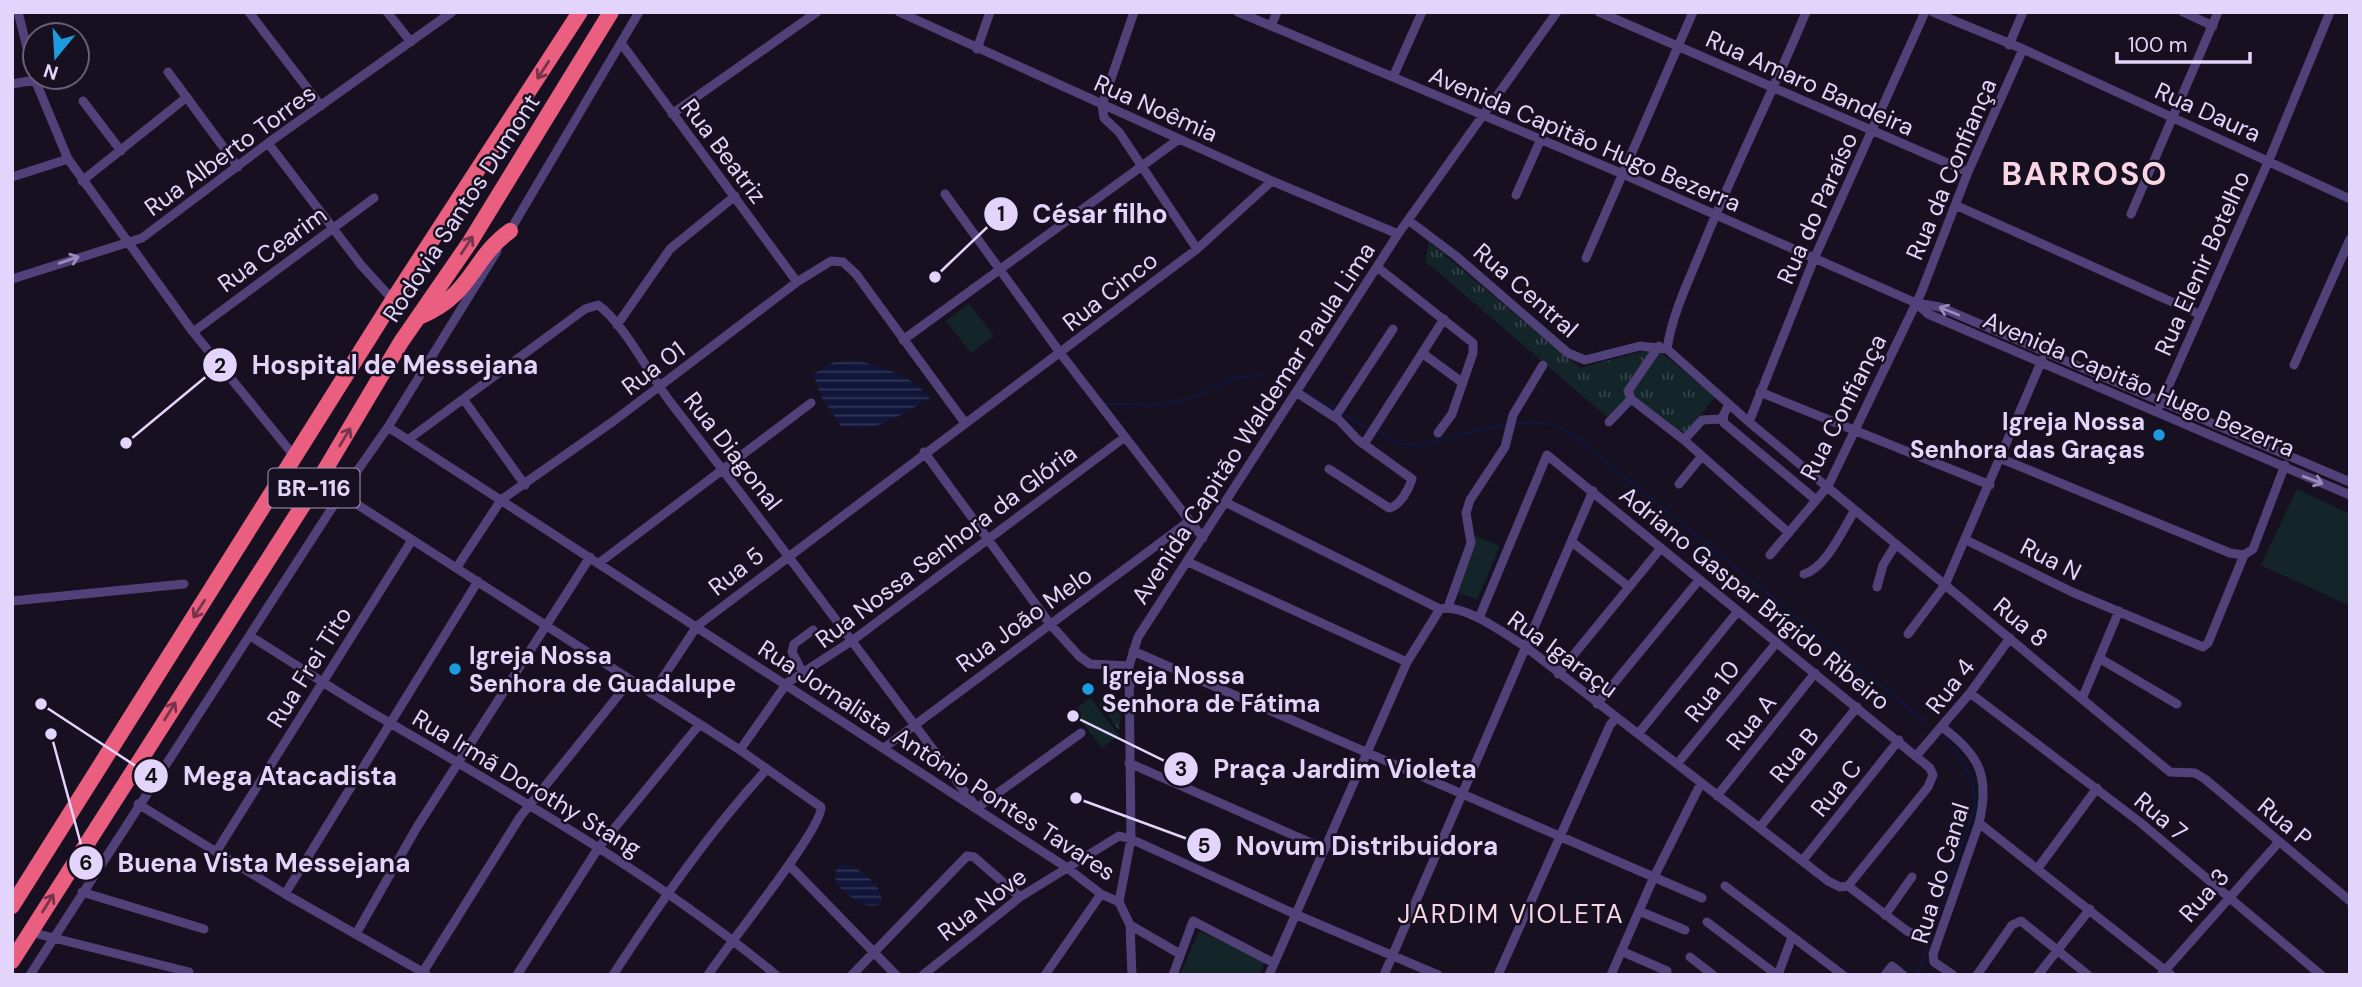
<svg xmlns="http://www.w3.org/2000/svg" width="2362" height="987" font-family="'DM Sans',sans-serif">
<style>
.green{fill:#142529}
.park{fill:url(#park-tufts)}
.water{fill:url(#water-rules)}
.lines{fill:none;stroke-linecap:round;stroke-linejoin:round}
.stream{stroke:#101539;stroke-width:2.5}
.street{stroke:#514179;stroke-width:9}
.highway{stroke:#ea5f80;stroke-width:16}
.oneway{stroke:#76344b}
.oneway2{stroke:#9a8aba}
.poi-dot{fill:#1c9cde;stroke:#171020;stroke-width:2.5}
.labels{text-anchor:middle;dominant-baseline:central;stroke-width:5;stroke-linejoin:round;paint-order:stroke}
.shield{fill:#171020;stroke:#a599b9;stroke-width:2}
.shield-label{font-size:23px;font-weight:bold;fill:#e2d4fa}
.street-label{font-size:24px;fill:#e2d4fa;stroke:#171020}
.poi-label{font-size:24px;font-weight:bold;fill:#e2d4fa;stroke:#171020;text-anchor:start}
.neighbourhood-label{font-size:26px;letter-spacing:2px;fill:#fad6e4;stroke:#171020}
.district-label{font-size:32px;font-weight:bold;letter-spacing:2px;fill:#fad6e4;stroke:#171020}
.leader{fill:none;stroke:#e2d4fa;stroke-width:2.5}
.callout-dot{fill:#e2d4fa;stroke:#171020;stroke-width:2.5}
.mark-label{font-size:21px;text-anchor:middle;font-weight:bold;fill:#111}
.callout-label{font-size:26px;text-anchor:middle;font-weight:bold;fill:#e2d4fa;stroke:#171020;stroke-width:5;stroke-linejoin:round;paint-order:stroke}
</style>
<defs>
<pattern id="park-tufts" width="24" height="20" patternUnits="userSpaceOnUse" patternTransform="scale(1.75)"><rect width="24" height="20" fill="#142529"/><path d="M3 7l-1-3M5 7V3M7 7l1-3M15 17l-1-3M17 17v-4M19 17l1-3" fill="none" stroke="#364449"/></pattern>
<pattern id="water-rules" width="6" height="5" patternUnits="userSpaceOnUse" patternTransform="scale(1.75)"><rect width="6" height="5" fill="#101539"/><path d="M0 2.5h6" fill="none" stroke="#323657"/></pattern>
</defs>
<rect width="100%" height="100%" fill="#171020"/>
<path class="green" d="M969,303l25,33 -23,17 -25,-32z
M2297,489l53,25v92l-89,-41z
M1473,535l27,11 -23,54 -27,-11z
M1090,698l29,37 -17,13 -29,-37z
M1199,931l66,30 -6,14h-79z"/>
<path class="park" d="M1429,242l151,126 68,-18 15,4 52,43 -32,39 -52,-42 -24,23 -182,-156z
M1098,703l24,3 -3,24z"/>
<path class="water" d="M855,360c30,8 54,14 75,38 -28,16 -55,37 -89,28l-19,-28 -9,-24 21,-12z
M841,863c16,2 45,24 40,41 -17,7 -33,-9 -45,-20l-1,-12z"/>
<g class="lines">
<path class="stream" d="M1304,392l32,18
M677,397l27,1
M1105,404l51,1 32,-6 47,-21 28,-3
M1343,414l25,15
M1379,431l21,13 16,2c33,-7 103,-31 133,-22 11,2 20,9 29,15l349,284
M1918,973l57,-166c-1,-31 -12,-48 -31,-71"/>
<path class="street" d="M18,12l17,68 33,79 125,173 102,125
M249,12l72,94
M387,12l24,30
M899,12l373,169 126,53
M1134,12l-32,93 2,13 15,14 78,117
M1238,12l385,162 293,129 12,11 422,181
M1599,12l369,160
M1933,12l90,37 327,150
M2183,12l30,14
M1271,26l6,-14
M621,43l176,239
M2009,45l14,-33
M977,49l13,-37
M168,72l70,95
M1393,77l29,-65
M12,84l23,-4
M83,101l38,50
M672,114l145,-102
M268,143l93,122 32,35
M12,177l56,-18
M82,181l105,-84
M945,194l116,160 142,184
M1516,195l25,-56
M1955,205l244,109
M2131,214l87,-202
M1408,220l48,36 112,97 17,7 55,-14 27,3 82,73 421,350 25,1 10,6 145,122
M508,234l131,-222
M1586,258l107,-246
M1377,267l96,76v10l-21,61 -14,19
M12,279l130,-41 126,-95 184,-131
M1916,303l24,4 410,175
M617,325l53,-76 65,-53
M193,332l181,-134
M903,340l276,-201
M1667,349c5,-35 22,-69 35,-101 32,-80 71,-156 104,-236
M1422,353l41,30
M2294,365l56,-126
M1296,392l43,28 19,20 54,39c-3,10 -12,27 -23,29l-60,-39
M1760,392l230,93
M1631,399l53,41 105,93
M464,400l61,85
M1729,404l-6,12 1,7 92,77
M2160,405l109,-245 61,-148
M1335,417l58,-88
M1609,422l22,-23 -3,-8 31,-45
M1749,422l65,-163 111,-247
M388,427l678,440 35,27 18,8 11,23 2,50
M409,439l176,-130 13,-4c25,17 53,72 73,98 104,133 204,270 306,405l104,-75
M1684,440l18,-20 20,-1
M1364,444l80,-125
M924,452l126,172 29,32 11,8 39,2
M2002,459l228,94 14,2 9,-6 32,-84
M319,480l421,270 81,57c2,21 -95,140 -113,168
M1679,484l22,-27
M1225,502l215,107c24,-6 65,25 86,38l302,234 12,6 8,-1
M1966,540l106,52 131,55 5,-4 36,-88
M1572,542l57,45
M1770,555l58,-69 93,-193 47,-121 55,-123
M1188,562l219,100
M599,563l212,-160
M457,567l44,-67 114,-80 182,-138 34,-21 12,1 13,12 109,149
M1804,574c22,-6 39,-45 51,-64
M1877,587l6,-22 13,-21
M12,601l172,-17
M1448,607l23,-64 -5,-30 4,-13 35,-53 8,-32 30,-50
M1479,618l68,-163 383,313 3,7 -5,12 -80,99
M1908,634l37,-49 97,-225
M250,636c47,29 92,60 140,87 133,78 266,153 386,252
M1133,651l569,247
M2099,658l78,46
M1105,665l25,21
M1558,674l103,-126
M804,675l-12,-23 2,-8 19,-14
M1970,693l171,130 180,152
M652,694l45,-68 500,-377 75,-68
M2082,699l37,-88
M1597,704l102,-124
M1942,727c38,28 48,50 37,96l-46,131 1,8 19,13
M1638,734l100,-123
M884,748l304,-226
M740,750l47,-67 66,-43 272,-203
M1917,755l53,-62 40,-55
M1129,763l196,86
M1677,764l100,-122
M1717,796l98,-123
M138,804l147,90 141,80
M1979,823l192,152
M1760,827l97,-120
M216,852l196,-312
M1803,860l96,-120
M789,865l107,110
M2038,868l59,-80
M1725,886l118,89
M1848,886l59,45 15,6
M82,892l122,37
M285,894l193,-313
M1119,902l12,-63 -2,-173 9,-29 260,-403 159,-222
M1639,911l46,19
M1885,915l27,-38
M1707,922l70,53
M1130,925l50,29
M30,932l159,40
M356,934l61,-107 173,-270
M1621,951l46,20
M1690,957l23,18
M423,972l97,-155 110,-136
M30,975l311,-481 47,-67 109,-176
M517,975l82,-128 100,-122
M613,975c47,-72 96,-143 154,-206
M852,975l115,-119 7,1 46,40
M923,975l97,-78 99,-61 12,3 166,76 141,60
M1045,975l56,-81
M1173,975l20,-54 81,42
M1269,975l138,-313 33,-53
M1384,975l209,-484
M1498,975l112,-250 6,-7
M1611,975l42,-96 48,-96
M1778,975l14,-38
M1885,975l7,-9 11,9
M1977,975l35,-50 9,-4 67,54
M2038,975l52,-66
M2161,975l117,-132"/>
<path class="highway" d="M421,316c51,-21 51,-58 89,-85
M12,906l381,-606 187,-288
M12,961l307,-481 82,-138 69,-100 141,-230"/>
</g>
<defs><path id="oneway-shaft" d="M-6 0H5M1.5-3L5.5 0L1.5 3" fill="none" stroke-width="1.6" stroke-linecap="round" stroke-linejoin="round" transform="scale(1.75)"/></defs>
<g class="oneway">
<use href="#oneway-shaft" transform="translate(543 70) rotate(123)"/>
<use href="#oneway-shaft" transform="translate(467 245) rotate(-57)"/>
<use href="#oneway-shaft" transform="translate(345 437) rotate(-59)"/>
<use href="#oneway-shaft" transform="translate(199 609) rotate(123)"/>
<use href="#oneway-shaft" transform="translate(170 711) rotate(-58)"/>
<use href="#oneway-shaft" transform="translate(48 903) rotate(-58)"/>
</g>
<g class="oneway2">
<use href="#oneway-shaft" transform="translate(69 260) rotate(-19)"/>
<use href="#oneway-shaft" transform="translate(1949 311) rotate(-158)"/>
<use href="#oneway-shaft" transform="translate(2313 480) rotate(21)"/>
</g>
<g class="poi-dot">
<circle cx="2159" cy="435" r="7"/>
<circle cx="455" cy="669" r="7"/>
<circle cx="1088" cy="689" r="7"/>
</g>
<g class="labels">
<rect class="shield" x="268.5" y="468.5" width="91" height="39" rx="5"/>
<g class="shield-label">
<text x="314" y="488">BR-116</text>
</g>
<g class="street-label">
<text transform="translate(1810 83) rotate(24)">Rua Amaro Bandeira</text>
<text transform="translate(1156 108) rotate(24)">Rua Noêmia</text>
<text transform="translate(2208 112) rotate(24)">Rua Daura</text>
<text transform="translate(1585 139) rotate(23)">Avenida Capitão Hugo Bezerra</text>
<text transform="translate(230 150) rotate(-36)">Rua Alberto Torres</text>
<text transform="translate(724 151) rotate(53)">Rua Beatriz</text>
<text transform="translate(1951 169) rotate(-67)">Rua da Confiança</text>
<text transform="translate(461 208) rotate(-57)">Rodovia Santos Dumont</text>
<text transform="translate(1817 208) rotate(-66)">Rua do Paraíso</text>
<text transform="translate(272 249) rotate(-36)">Rua Cearim</text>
<text transform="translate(2202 263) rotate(-66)">Rua Elenir Botelho</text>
<text transform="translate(1526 290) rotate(41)">Rua Central</text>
<text transform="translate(1110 291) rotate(-38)">Rua Cinco</text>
<text transform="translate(653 368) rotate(-37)">Rua 01</text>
<text transform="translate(2139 384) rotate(23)">Avenida Capitão Hugo Bezerra</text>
<text transform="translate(1843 407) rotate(-63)">Rua Confiança</text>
<text transform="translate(1253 423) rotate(-57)">Avenida Capitão Waldemar Paula Lima</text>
<text transform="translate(733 451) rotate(52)">Rua Diagonal</text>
<text transform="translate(946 546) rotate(-37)">Rua Nossa Senhora da Glória</text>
<text transform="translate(2051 559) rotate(27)">Rua N</text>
<text transform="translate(736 571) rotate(-38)">Rua 5</text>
<text transform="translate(1755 598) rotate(39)">Adriano Gaspar Brígido Ribeiro</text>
<text transform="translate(1024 619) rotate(-36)">Rua João Melo</text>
<text transform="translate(2021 622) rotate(40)">Rua 8</text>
<text transform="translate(1563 654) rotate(36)">Rua Igaraçu</text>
<text transform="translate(309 667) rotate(-58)">Rua Frei Tito</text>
<text transform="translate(1950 686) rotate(-52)">Rua 4</text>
<text transform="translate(1712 691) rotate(-51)">Rua 10</text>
<text transform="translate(1751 722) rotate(-51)">Rua A</text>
<text transform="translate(1794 755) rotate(-51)">Rua B</text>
<text transform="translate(937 760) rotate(33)">Rua Jornalista Antônio Pontes Tavares</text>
<text transform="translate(527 783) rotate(31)">Rua Irmã Dorothy Stang</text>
<text transform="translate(1836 788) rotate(-51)">Rua C</text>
<text transform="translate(2161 816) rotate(40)">Rua 7</text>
<text transform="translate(2285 822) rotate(40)">Rua P</text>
<text transform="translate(1940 873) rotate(-73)">Rua do Canal</text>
<text transform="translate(2204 895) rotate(-49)">Rua 3</text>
<text transform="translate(982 904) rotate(-37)">Rua Nove</text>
</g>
<g class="poi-label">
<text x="2145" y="421" text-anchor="end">Igreja Nossa<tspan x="2145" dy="28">Senhora das Graças</tspan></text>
<text x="469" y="655">Igreja Nossa<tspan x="469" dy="28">Senhora de Guadalupe</tspan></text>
<text x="1102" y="675">Igreja Nossa<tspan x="1102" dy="28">Senhora de Fátima</tspan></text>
</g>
<g class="neighbourhood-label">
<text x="1511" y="914">JARDIM VIOLETA</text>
</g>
<g class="district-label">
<text x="2085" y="174">BARROSO</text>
</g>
</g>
<path class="leader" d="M935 277L1001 214M126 443L220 365M1073 716L1181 769M41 704L151 776M1076 798L1204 845M51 734L86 863"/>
<g class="callout-dot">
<circle cx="935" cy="277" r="7"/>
<circle cx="126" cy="443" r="7"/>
<circle cx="1073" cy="716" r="7"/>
<circle cx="41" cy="704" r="7"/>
<circle cx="1076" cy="798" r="7"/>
<circle cx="51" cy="734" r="7"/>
<circle cx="1001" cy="214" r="18"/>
<circle cx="220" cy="365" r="18"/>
<circle cx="1181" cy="769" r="18"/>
<circle cx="151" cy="776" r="18"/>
<circle cx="1204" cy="845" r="18"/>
<circle cx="86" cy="863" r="18"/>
</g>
<g class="mark-label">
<text x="1001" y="221">1</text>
<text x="220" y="373">2</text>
<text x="1181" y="776">3</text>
<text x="151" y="783">4</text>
<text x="1204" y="853">5</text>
<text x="86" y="870">6</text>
</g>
<g class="callout-label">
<text x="1100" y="223">César filho</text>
<text x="395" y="374">Hospital de Messejana</text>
<text x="1345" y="778">Praça Jardim Violeta</text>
<text x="290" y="785">Mega Atacadista</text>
<text x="1367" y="855">Novum Distribuidora</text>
<text x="264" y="872">Buena Vista Messejana</text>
</g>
<rect width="2362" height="987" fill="none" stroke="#e2d4fa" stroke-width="28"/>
<g transform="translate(56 56) rotate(198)"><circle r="33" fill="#171020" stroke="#685e77" stroke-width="2"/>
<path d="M0-5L12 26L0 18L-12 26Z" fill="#1c9cde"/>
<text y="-10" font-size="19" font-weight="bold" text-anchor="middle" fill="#e2d4fa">N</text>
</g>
<path d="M2117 52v10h133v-10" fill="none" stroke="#e2d4fa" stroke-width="3.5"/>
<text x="2128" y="52" font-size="21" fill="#e2d4fa" stroke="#171020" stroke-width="5" paint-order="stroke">100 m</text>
</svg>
